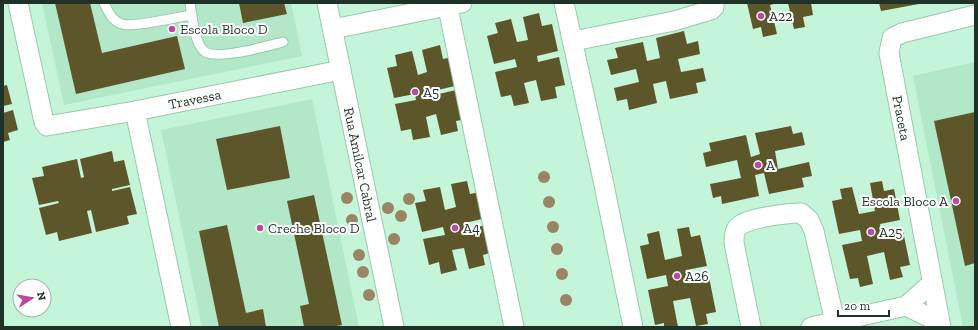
<svg xmlns="http://www.w3.org/2000/svg" width="978" height="330" font-family="'Zilla Slab',serif">
<style>
.built{fill:#b2e8c8}
.building{fill:#5e562b}
.lines{fill:none;stroke-linecap:round;stroke-linejoin:round}
.lane-casing{stroke:#9ac8ad;stroke-width:11}
.street-casing{stroke:#9ac8ad;stroke-width:21}
.lane{stroke:#fff;stroke-width:9}
.street{stroke:#fff;stroke-width:19}
.tree{fill:#9a8466}
.poi-dot{fill:#bd489f;stroke:#fff;stroke-width:1.5}
.labels{text-anchor:middle;dominant-baseline:central;stroke-width:4;stroke-linejoin:round;paint-order:stroke}
.poi-label{font-size:14px;fill:#1f3227;stroke:#fff;text-anchor:start}
.street-label{font-size:14px;fill:#1f3227;stroke:#fff}
</style>
<rect width="100%" height="100%" fill="#c5f5d8"/>
<path class="built" d="M42,3h249l11,53 -238,49z
M975,62v265h-12l-50,-251z
M312,99l47,228h-157l-41,-197z"/>
<path class="building" d="M55,3h35l12,50 75,-17 8,33 -109,25z
M239,3h45l3,11 -44,9z
M747,3h30l-7,2 7,29 -14,3 -2,-10 -8,2z
M788,3h23l2,12 -10,2 2,10 -11,2z
M879,3h40v1l-38,7z
M539,13l3,13 10,-2 6,27 -21,5 1,6 21,-5 6,28 -10,2 2,11 -16,3 -5,-21 -12,3 5,20 -15,3 -3,-11 -10,2 -6,-25 22,-5 -2,-8 -21,5 -7,-28 11,-3 -3,-10 16,-4 6,23 11,-2 -5,-23z
M684,31l3,13 11,-3 2,13 -22,5 3,13 22,-4 3,13 -10,2 2,10 -28,6 -4,-18 -13,3 4,19 -28,7 -2,-11 -10,2 -3,-13 25,-6 -3,-13 -25,6 -4,-15 11,-2 -3,-10 28,-6 4,19 13,-3 -4,-20z
M440,45l3,14 10,-2 6,28 -21,5 1,4 21,-5 7,30 -11,2 2,10 -17,4 -5,-21 -10,3 4,20 -17,3 -2,-11 -10,2 -6,-27 21,-4 -1,-6 -21,4 -7,-30 10,-2 -2,-11 17,-4 6,24 9,-3 -5,-22z
M7,85l5,19 -9,2v-20z
M13,110l5,20 -10,3 2,7 -7,2v-29z
M975,112v151l-10,3 -31,-145z
M280,126l10,52 -63,12 -11,-51z
M791,126l2,8 9,-2 3,13 -30,6 3,18 31,-7 3,14 -10,2 2,9 -35,7 -5,-21 -9,2 4,21 -37,8 -1,-8 -8,2 -3,-14 31,-6 -4,-18 -31,7 -3,-14 8,-2 -2,-8 37,-8 5,22 9,-3 -5,-21z
M112,151l2,11 10,-2 6,25 -18,4v2l18,-4 7,27 -10,2 2,8 -33,8 -5,-22 -4,1 5,22 -33,8 -2,-9 -11,3 -7,-27 20,-5 -1,-2 -19,4 -7,-27 12,-2 -2,-9 35,-8 4,19 3,-1 -4,-18z
M467,181l3,13 10,-2 6,26 -21,5 1,6 21,-4 6,27 -10,3 2,10 -16,4 -5,-21 -12,2 5,20 -16,4 -2,-12 -10,3 -6,-26 22,-4 -2,-8 -21,5 -7,-29 11,-2 -3,-11 17,-3 5,23 11,-3 -5,-23z
M882,181l2,10 10,-2 6,31 -20,4 2,11 21,-4 7,34 -10,2 3,10 -13,3 -6,-28 -17,4 6,28 -13,3 -2,-9 -8,1 -8,-34 20,-4 -2,-11 -21,4 -7,-33 10,-2 -2,-10 12,-2 7,27 16,-3 -5,-28z
M314,195l28,130 -11,2h-27l-4,-21 9,-2 -22,-103z
M227,225l19,88 17,-4 3,18h-47l-20,-96z
M689,227l2,10 9,-2 7,31 -21,4 2,11 21,-4 7,35 -10,2 2,10 -12,2 -6,-28 -17,3 5,26h-14v-4l-9,2 -7,-35 20,-4 -2,-11 -19,4 -7,-33 9,-2 -2,-10 12,-3 6,29 17,-4 -5,-27z"/>
<g class="lines">
<defs>
<path id="lane" d="M104,3c4,8 8,18 18,21 11,4 55,-7 70,-9
M190,3c2,13 4,38 13,47 10,12 64,-4 80,-8"/>
<g id="street">
<path id="s1" d="M18,3l26,119 3,4 88,-15 206,-41"/>
<path id="s2" d="M327,3l67,324"/>
<path d="M447,3l67,324"/>
<path d="M564,3l39,177 30,147"/>
<path d="M333,29l129,-26"/>
<path d="M573,41l101,-20 37,-11 3,-3v-4"/>
<path d="M135,111l46,216"/>
<path d="M906,306l33,16"/>
<path d="M751,327l-17,-84c0,-5 0,-11 3,-15 7,-10 51,-15 64,-15l8,7 5,11 21,91"/>
<path d="M811,327l95,-21 26,-23"/>
<path d="M941,327l-52,-274 3,-15 10,-5 73,-18"/>
</g>
</defs>
<use href="#lane" class="lane-casing"/>
<use href="#street" class="street-casing"/>
<use href="#lane" class="lane"/>
<use href="#street" class="street"/>
</g>
<g class="tree">
<circle cx="544" cy="177" r="6"/>
<circle cx="347" cy="198" r="6"/>
<circle cx="409" cy="199" r="6"/>
<circle cx="549" cy="202" r="6"/>
<circle cx="388" cy="208" r="6"/>
<circle cx="401" cy="216" r="6"/>
<circle cx="352" cy="220" r="6"/>
<circle cx="553" cy="227" r="6"/>
<circle cx="394" cy="239" r="6"/>
<circle cx="557" cy="249" r="6"/>
<circle cx="359" cy="255" r="6"/>
<circle cx="363" cy="272" r="6"/>
<circle cx="562" cy="274" r="6"/>
<circle cx="369" cy="295" r="6"/>
<circle cx="566" cy="300" r="6"/>
</g>
<g class="poi-dot">
<circle cx="761" cy="16" r="4"/>
<circle cx="172" cy="29" r="4"/>
<circle cx="415" cy="92" r="4"/>
<circle cx="758" cy="165" r="4"/>
<circle cx="956" cy="201" r="4"/>
<circle cx="260" cy="228" r="4"/>
<circle cx="455" cy="228" r="4"/>
<circle cx="871" cy="232" r="4"/>
<circle cx="677" cy="276" r="4"/>
</g>
<g class="labels">
<g class="poi-label">
<text x="769" y="16">A22</text>
<text x="180" y="29">Escola Bloco D</text>
<text x="423" y="92">A5</text>
<text x="766" y="165">A</text>
<text x="948" y="201" text-anchor="end">Escola Bloco A</text>
<text x="268" y="228">Creche Bloco D</text>
<text x="463" y="228">A4</text>
<text x="879" y="232">A25</text>
<text x="685" y="276">A26</text>
</g>
<g class="street-label">
<text stroke="none"><textPath href="#s1" startOffset="277">Travessa</textPath></text>
<text transform="translate(901 118) rotate(79)">Praceta</text>
<text stroke="none"><textPath href="#s2" startOffset="165">Rua Amilcar Cabral</textPath></text>
</g>
</g>
<rect width="978" height="330" fill="none" stroke="#1f3227" stroke-width="8"/>
<g transform="translate(32 298) rotate(78)"><circle r="19" fill="#ffffff" stroke="#a5ada9"/>
<path d="M0-3L7 15L0 10L-7 15Z" fill="#bd489f"/>
<text y="-6" font-size="11" font-weight="bold" text-anchor="middle" fill="#1f3227">N</text>
</g>
<path d="M838 310v6h51v-6" fill="none" stroke="#1f3227" stroke-width="2"/>
<text x="844" y="310" font-size="12" fill="#1f3227" stroke="#ffffff" stroke-width="3" paint-order="stroke">20 m</text>
</svg>
